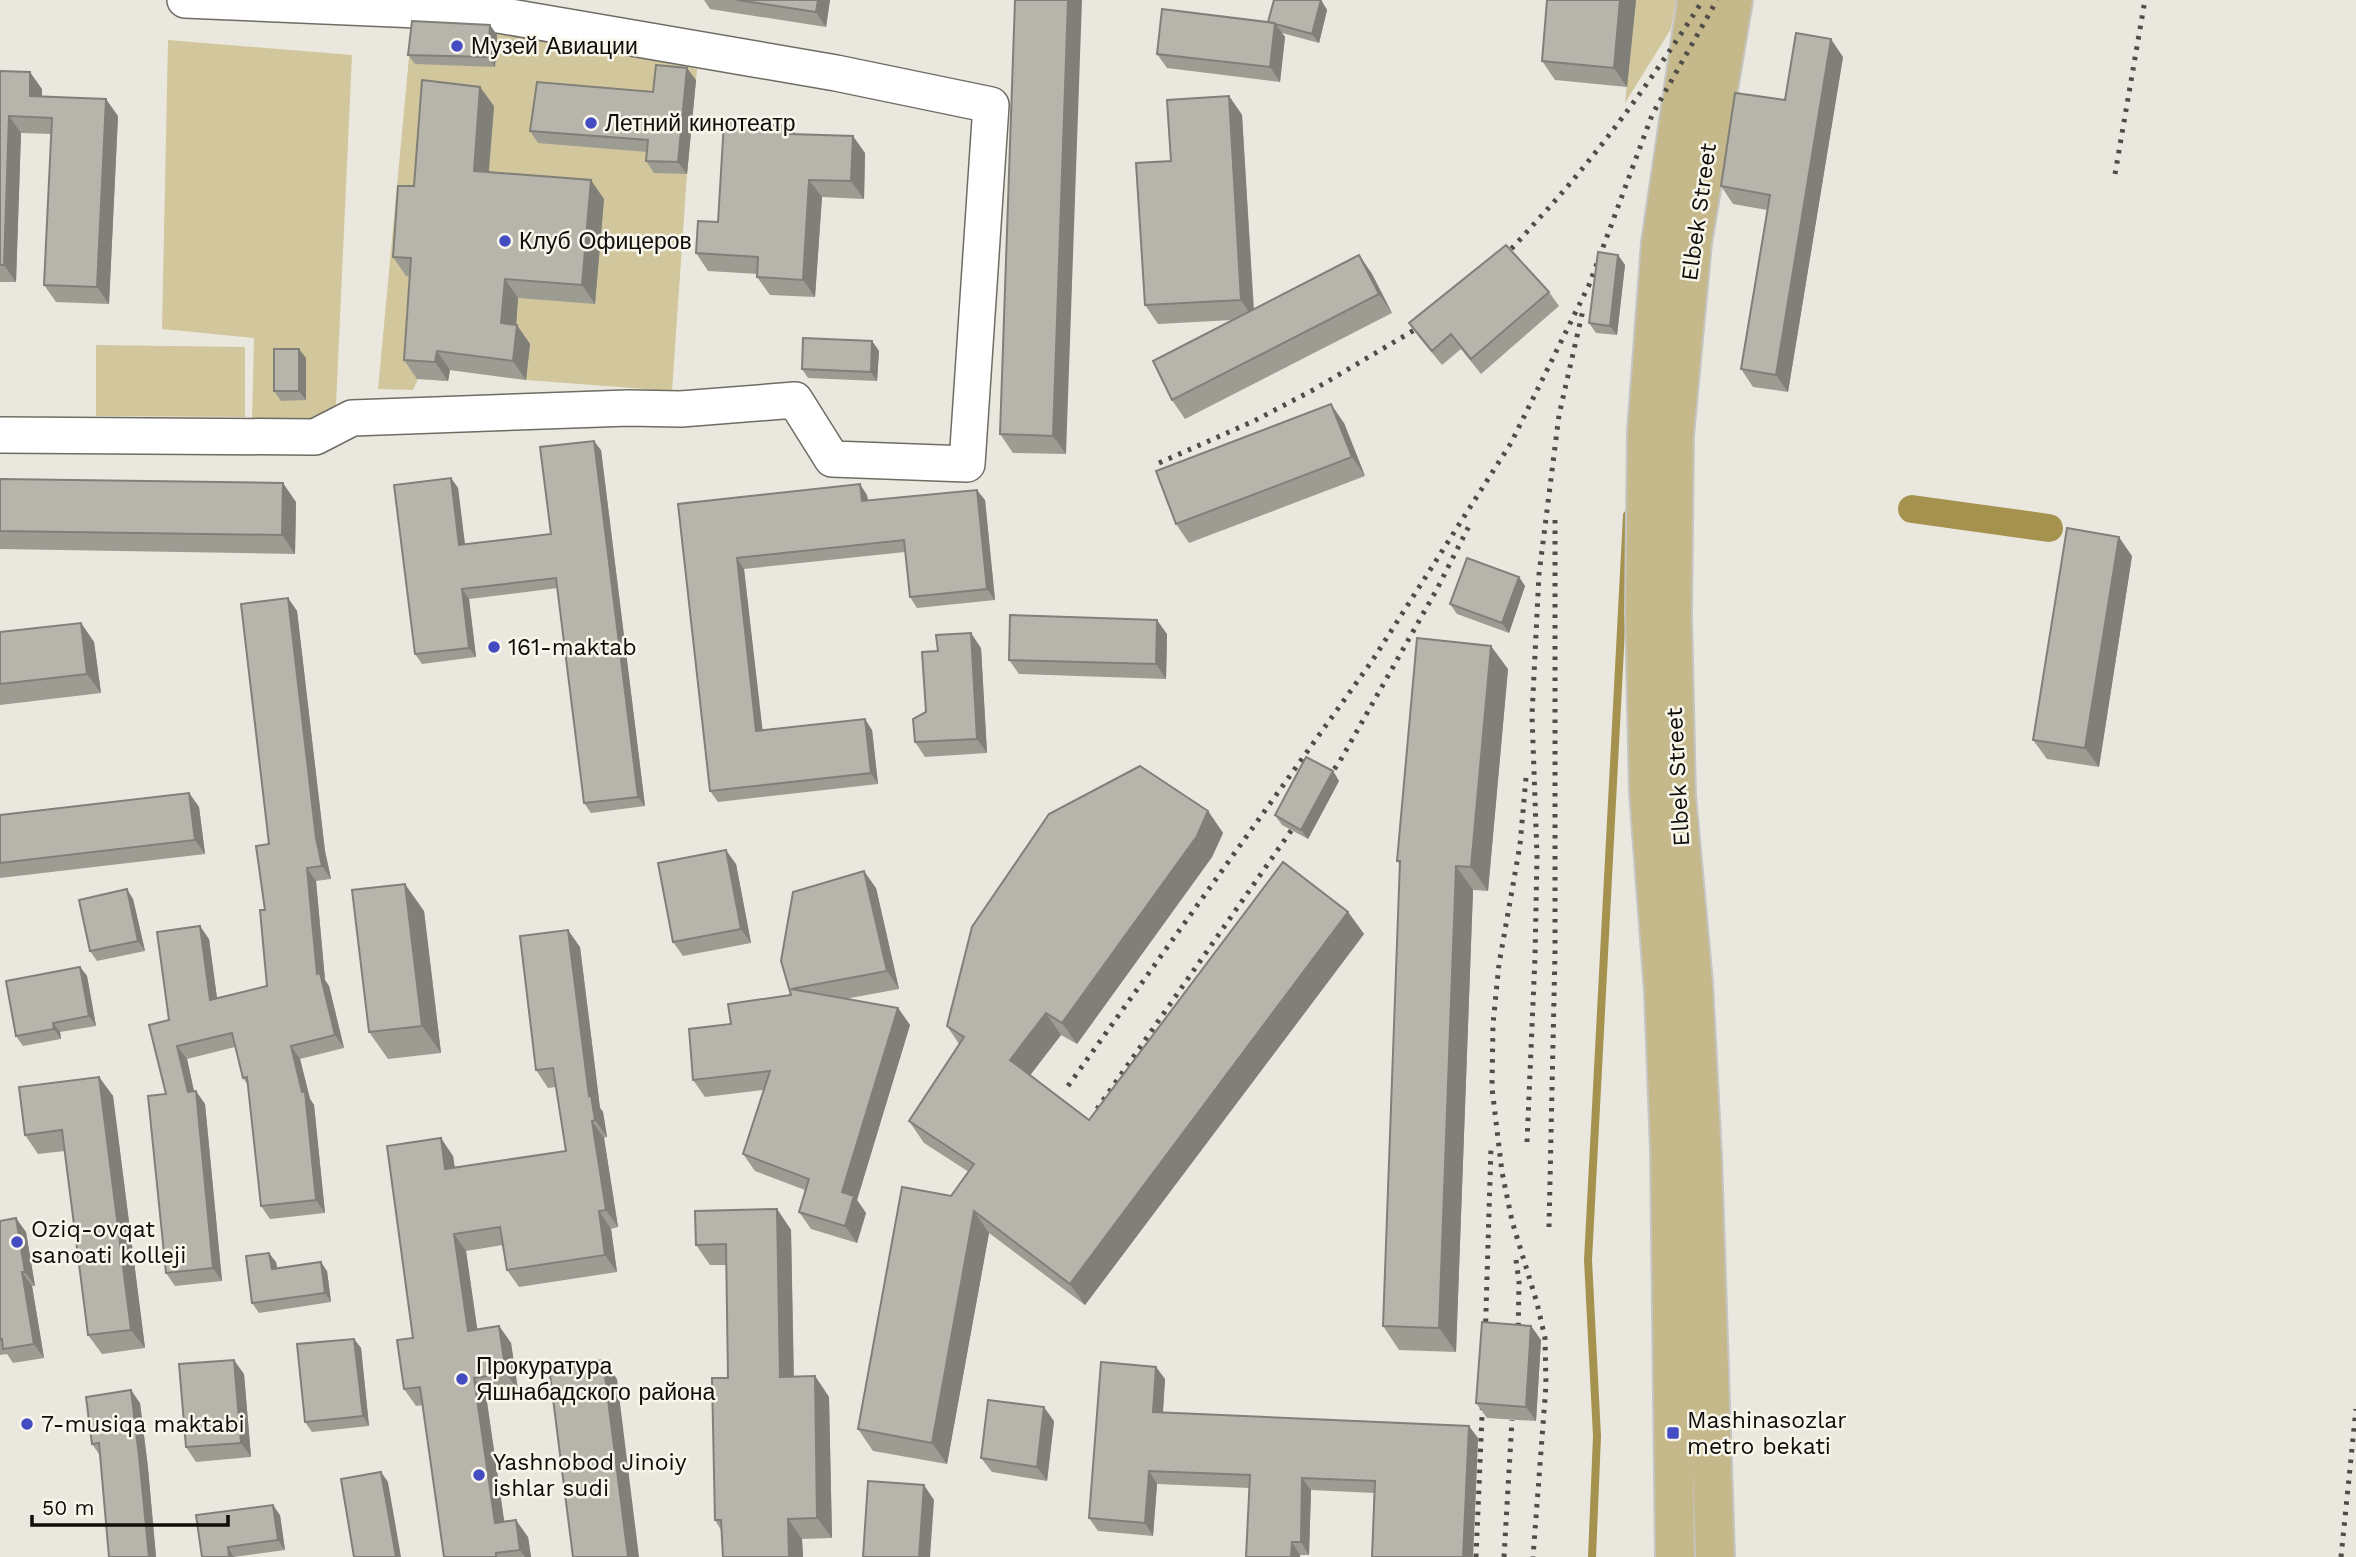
<svg xmlns="http://www.w3.org/2000/svg" width="2356" height="1557" font-family="'Work Sans',sans-serif">
<style>
.green{fill:#d2c69c}
.lines{fill:none;stroke-linecap:round;stroke-linejoin:round}
.stream{stroke:#a5924e;stroke-width:8}
.canal{stroke:#a5924e;stroke-width:28}
.minor-casing{stroke:#6e6c63;stroke-width:38}
.major-casing{stroke:#c5c5c4;stroke-width:42}
.minor{stroke:#fff;stroke-width:35}
.major{stroke:#c5b88a;stroke-width:38}
.rail{stroke:#4f4d48;stroke-width:5;stroke-dasharray:3.5 7;stroke-linecap:butt}
.wall{fill:#9d9c93}
.shaded-wall{fill:#807f78}
.building{fill:#b7b5ab;stroke:#807f78;stroke-width:2}
.poi-dot{fill:#434cc0;stroke:#f8f5eb;stroke-width:2.5}
.labels{text-anchor:middle;dominant-baseline:central;stroke-width:5;stroke-linejoin:round;paint-order:stroke}
.poi-label{font-size:23px;fill:#0e0d0a;stroke:#f8f5eb;text-anchor:start}
.street-label{font-size:23px;fill:#0e0d0a;stroke:#f8f5eb}
</style>
<rect width="100%" height="100%" fill="#eae8de"/>
<path class="green" d="M1635,0h41l-5,29 -46,74z
M412,25l85,3 200,41 -10,105 -15,217 -146,-11 -76,-10 -2,11 -30,-2 -5,11 -35,-1z
M168,40l184,15 -16,351 -21,17 -63,-2 2,-83 -92,-9z
M96,345l149,2v70l-149,-1z"/>
<g class="lines">
<path class="stream" d="M1592,1557l5,-121 -9,-176 39,-745"/>
<path class="canal" d="M1912,509l137,19"/>
<defs>
<path id="minor" d="M0,435l315,2 37,-19 276,-10 53,1 114,-9 37,59 135,5 24,-359 -155,-32 -349,-60 -302,-13"/>
<path id="major" d="M1675,1557l-5,-407 -6,-158 -15,-200 -4,-180 2,-180 14,-189 36,-243
M1715,1557l-13,-400 -9,-173 -17,-188 -4,-180 2,-181 18,-193 41,-242"/>
</defs>
<use href="#minor" class="minor-casing"/>
<use href="#major" class="major-casing"/>
<use href="#minor" class="minor"/>
<use href="#major" class="major"/>
<path class="rail" d="M2115,174l30,-174
M1496,263c17,-14 32,-33 48,-50 60,-66 111,-138 159,-213
M1159,463l95,-42 59,-31 103,-61 12,-10
M1526,778l-6,67 -21,119 -6,60 -1,64 10,84 10,49 25,82 8,35 1,47 -13,172
M1322,786l18,-25 97,-172 33,-65
M1068,1086l304,-425 139,-218 78,-158 63,-170 65,-115
M1097,1109l205,-294
M1527,1142l8,-185 2,-101 -5,-141 7,-141 20,-159 24,-105
M1549,1227l6,-275v-432
M1516,1260l3,22 -1,56
M1485,1343l6,-196
M1476,1557l7,-165
M1504,1557l8,-137
M2341,1557l15,-148"/>
</g>
<path class="wall" d="M704,0h126l-4,27 -116,-18z
M1015,0l51,454 -53,-1 -13,-19z
M1321,0l6,10 -8,33 -37,-10 3,4 -5,45 -113,-14 -10,-14 111,-32z
M1547,0h89l-9,87 -72,-7 -13,-19z
M490,25l7,10 -2,32 -80,-3 -7,-9z
M1843,57l-55,335 -35,-5 -12,-18 26,-159 -34,-6 -12,-18z
M0,71l42,18v7l76,20 -9,188 -53,-2 -12,-17 7,-151 -30,-1 -5,149h-16z
M696,80l-9,94 -33,-1 -8,-12 1,-9 -109,-9 -8,-12 123,-39z
M1229,96l13,19 12,194 105,-54 13,19 20,39 -207,106 -13,-19 61,-80 -75,4 -13,-19 26,-144z
M494,106l-5,66 115,27 -9,105 -77,-6 -2,27 14,19 -4,36 -76,-10 -2,11 -31,-2 -13,-19 6,-84h-4l-13,-19 21,-71z
M796,134l69,19 -1,46 -42,-2 -7,100 -45,-2 -13,-18 1,-3 -50,-3 -12,-18 22,-31z
M1618,255l7,10 -8,70 -21,-2 -7,-10z
M1549,292l10,14 -78,68 -20,-25 -19,16 -23,-28 -10,-14z
M872,341l7,10 -2,30 -69,-3 -6,-9z
M306,358v42l-25,1 -7,-10z
M1344,423l21,53 -176,67 -13,-19z
M601,450l44,356 -54,7 -7,-10 -26,-215 -89,11 7,58 -54,7 -7,-10 36,-176 7,10 7,56 86,-10z
M0,479l296,23 -1,52 -295,-5z
M867,495l1,5h117l10,100 -78,8 -7,-11 -5,-45 -161,17 18,162 110,-1 6,54 -160,18 -8,-11 -32,-287z
M2132,556l-33,211 -52,-8 -14,-19z
M1519,577l6,9 -16,47 -52,-19 -7,-10z
M288,598l9,13 28,240 6,28 -15,2 9,99 4,6 15,62 -44,11 10,40 4,6 11,108 -55,6 -9,-13 -13,-121 -5,-7 -8,-31 -48,12 7,32 11,13 17,177 -47,5 -9,-13v-179l3,-74 40,-81 8,59 50,-12 2,-142z
M81,623l13,19 7,51 -101,12v-73z
M1167,634l-1,45 -147,-5 -10,-14z
M981,648l6,105 -62,4 -10,-15 11,-30z
M1508,669l-20,222 -15,-1 -17,462 -57,-2 -16,-24 17,-461 -3,-4z
M1333,771l6,10 -31,58 -26,-14 -7,-10z
M189,793l10,14 6,47 -205,24v-63z
M1208,811l15,22 -11,24 -135,187 -16,-9 -31,40 59,45 259,-208 16,22 -279,371 -96,-72 -42,231 -74,-13 -15,-22 93,-233 18,-24 -45,-29 -15,-22 50,-77 -12,-18z
M736,864l15,79 -68,13 -10,-14z
M876,888l23,101 -54,10 53,9 12,17 -53,175 9,13 -9,30 -46,-14 -12,-17 6,-22 -50,-19 -12,-17 20,-64 -58,7 -12,-17 38,-56 60,-29 -10,-34z
M133,899l12,52 -48,10 -7,-10z
M424,911l17,142 -53,6 -19,-27z
M580,947l20,161 3,4 4,25 -3,1 14,89 -7,2 6,43 -98,15 -12,-17 -4,-25 -37,6 11,78 22,-3 12,17 7,47 -32,5 18,127 24,15 3,20h-87l-21,-152 -7,1 -12,-17 9,-51 40,-182 2,12 111,-17 -10,-64 -8,1 -12,-18z
M80,967l7,9 9,50 -36,6 1,7 -38,7 -7,-10z
M99,1077l14,19 32,252 -43,6 -14,-19 -23,-184 -27,3 -13,-19z
M777,1209l14,21 3,147 21,-1 14,21 3,141 -30,1 1,18h-80l-2,-27 -6,-10 13,-142 -2,-113h-16l-14,-20z
M0,1221l26,11 9,54h-3l12,72 -31,5 -6,-9 -7,1z
M276,1262l1,6 50,3 4,31 -72,11 -7,-10z
M1531,1326l10,14 -5,81 -49,-3 -11,-15z
M354,1339l7,9 8,78 -57,6 -7,-10z
M1156,1367l9,12 -2,33 315,26 -5,119h-101l2,-64 -63,-3 -2,65h-9v2h-54l3,-69 -92,-4 -4,52 -55,-5 -9,-13z
M244,1374l7,83 -55,5 -10,-15z
M140,1403l8,65 8,89h-47l-8,-100 -9,-13z
M1054,1421l-7,60 -55,-9 -11,-14z
M280,1515l5,35 -51,7h-32z"/>
<path class="shaded-wall" d="M818,0h12l-4,27 -10,-15z
M1068,0h14l-16,454 -13,-18z
M1321,0l6,10 -8,33 -7,-9z
M1620,0h16l-9,87 -13,-19z
M1275,23l10,14 -5,45 -10,-15z
M490,25l7,10 -2,32 -7,-10z
M1831,39l12,18 -55,335 -12,-17z
M687,68l9,12 -9,94 -9,-12z
M30,72l12,17v24l-12,-17z
M480,87l14,19 -7,84 -13,-19z
M1229,96l13,19 12,204 -13,-19z
M106,99l12,17 -9,188 -12,-17z
M9,116l12,17 -5,149 -12,-17z
M790,126l12,17 -12,-9z
M853,136l12,17 -1,46 -13,-18z
M591,180l13,19 -9,105 -13,-19z
M809,180l13,17 -7,100 -12,-17z
M1359,255l13,19 20,39 -13,-19z
M1618,255l7,10 -8,70 -7,-9z
M505,279l13,19 -3,44 -14,-19z
M517,325l13,19 -4,36 -13,-19z
M872,341l7,10 -2,30 -6,-9z
M299,349l7,9v42l-7,-9z
M437,351l13,19 -2,11 -13,-19z
M1331,404l13,19 21,53 -13,-19z
M594,441l7,9 44,356 -7,-9z
M451,478l7,10 8,66 -7,-9z
M283,483l13,19 -1,52 -13,-19z
M860,484l7,11 2,17 -7,-11z
M977,490l8,10 10,100 -8,-11z
M2119,537l13,19 -33,211 -14,-19z
M737,558l7,11 20,173 -8,-11z
M1519,577l6,9 -16,47 -7,-10z
M462,589l7,10 7,58 -7,-9z
M288,598l9,13 28,240 6,28 -9,-13 -6,-28z
M1157,620l10,14 -1,45 -10,-15z
M81,623l13,19 7,51 -14,-19z
M971,633l10,15 6,105 -10,-14z
M1491,646l17,23 -20,222 -17,-24z
M865,719l7,11 6,54 -7,-11z
M1333,771l6,10 -31,58 -7,-9z
M189,793l10,14 6,47 -10,-14z
M1208,811l15,22 -11,24 -135,187 -15,-21z
M726,850l10,14 15,79 -10,-14z
M1456,866l17,24 -17,462 -17,-24z
M307,868l9,13 9,99 4,6 15,62 -9,-13 -18,-61z
M864,871l12,17 23,101 -12,-18z
M405,884l19,27 17,142 -19,-27z
M127,889l6,10 12,52 -7,-10z
M1348,912l16,22 -279,371 -15,-21z
M200,926l9,13 10,74 -9,-13z
M568,930l12,17 20,161 3,4 4,25 -12,-17 -6,-24z
M80,967l7,9 9,50 -7,-10z
M898,1008l12,17 -53,175 9,13 -9,30 -12,-17 -3,-34z
M1046,1013l15,22 -36,47 -15,-22z
M53,1023l7,9 1,7 -7,-10z
M177,1046l10,13 10,46 -1,-14 9,13 17,177 -9,-13 -25,-176z
M291,1046l9,13 10,40 4,6 11,108 -9,-13 -14,-108z
M99,1077l14,19 32,252 -14,-18z
M592,1121l12,17 14,89 -12,-17z
M441,1138l12,18 4,30 -12,-17z
M777,1209l14,21 3,167 -14,-20z
M599,1211l12,18 6,43 -12,-17z
M974,1211l15,22 -42,231 -15,-21z
M16,1218l10,14 9,54 -10,-14z
M454,1234l12,17 14,97 -12,-17z
M269,1253l7,9 3,16 -7,-9z
M321,1262l6,9 4,31 -6,-9z
M22,1272l10,14 12,72 -10,-14z
M499,1326l12,17 7,47 -12,-17z
M1531,1326l10,14 -5,81 -10,-14z
M354,1339l7,9 8,78 -6,-10z
M234,1360l10,14 7,83 -10,-14z
M603,1360l14,19 22,178h-11z
M1156,1367l9,12 -3,46 -9,-13z
M815,1376l14,21 3,141 -15,-20z
M474,1378l12,17 21,145 -12,-17z
M131,1390l9,13 8,65 8,89h-7z
M1044,1407l10,14 -7,60 -10,-14z
M1469,1426l9,12 -5,119h-10z
M1149,1471l8,13 -4,52 -8,-13z
M381,1472l7,10 13,75h-5z
M1302,1478l9,12 -2,65 -8,-13z
M924,1485l10,15 -4,57h-11z
M273,1505l7,10 5,35 -7,-10z
M788,1519l14,20 1,18h-14z
M516,1520l12,17 3,20h-6l-5,-7z
M1292,1542l8,13v2h-9z
M228,1547l6,10h-5z"/>
<path class="building" d="M737,0h81l-2,12z
M1015,0h53l-15,436 -53,-2z
M1274,0h47l-9,34 -44,-12z
M1547,0h73l-6,68 -72,-7z
M1162,9l113,14 -5,44 -113,-13z
M412,21l78,4 -2,32 -80,-2z
M1796,33l35,6 -55,336 -35,-6 29,-174 -49,-9 14,-93 50,7z
M656,65l31,3 -9,94 -32,-1 2,-21 -118,-9 7,-49 116,10z
M0,71l30,1v24l76,3 -9,188 -53,-2 8,-167 -43,-2 -5,149h-4z
M422,80l58,7 -6,84 117,9 -9,105 -77,-6 -4,44 16,2 -4,36 -76,-10 -2,11 -31,-2 7,-102 -18,-1 5,-71h16z
M1229,96l12,204 -96,5 -9,-142 35,-2 -4,-61z
M724,122l66,4v8l63,2 -2,45 -42,-1 -6,100 -46,-3 1,-20 -62,-4 2,-32 20,1z
M1506,245l43,47 -78,67 -20,-25 -19,17 -23,-28z
M1598,252l20,3 -8,71 -21,-3z
M1359,255l20,39 -207,106 -19,-39z
M803,338l69,3 -1,31 -69,-3z
M274,349h25v42h-25z
M1331,404l21,53 -176,67 -20,-53z
M594,441l44,356 -54,6 -28,-225 -94,11 7,59 -54,6 -21,-169 57,-7 8,67 92,-11 -11,-87z
M0,479l283,4 -1,52 -282,-4z
M860,484l2,17 115,-11 10,99 -77,8 -6,-57 -167,18 19,173 109,-12 6,54 -161,18 -32,-287z
M2067,528l52,9 -34,211 -52,-8z
M1467,558l52,19 -17,46 -52,-19z
M288,598l28,240 6,28 -15,2 10,106 3,-1 15,62 -44,11 11,46h3l11,108 -55,6 -14,-129 -4,1 -11,-45 -55,13 11,46 8,-1 17,177 -47,5 -18,-177 18,-2 -17,-69 20,-5 -12,-88 43,-6 10,74 57,-14 -7,-76h5l-9,-64 13,-2 -28,-240z
M1010,615l147,5 -1,44 -147,-4z
M81,623l6,51 -87,10v-52z
M971,633l6,106 -62,3 -2,-23 13,-7 -4,-60 16,-1 -2,-16z
M1417,638l74,8 -20,221 -15,-1 -17,462 -56,-2 17,-465h-3z
M1306,757l27,14 -32,59 -26,-15z
M1140,766l68,45 -11,25 -135,187 -16,-10 -36,47 79,60 194,-258 65,50 -278,372 -96,-73 -42,232 -74,-14 44,-242 49,9 23,-32 -65,-43 55,-84 -17,-11 25,-99 77,-113z
M189,793l6,47 -195,23v-48z
M726,850l15,79 -68,13 -15,-79z
M864,871l23,100 -96,18 107,19 -56,184 12,4 -9,30 -46,-14 10,-33 -66,-25 27,-83 -77,9 -4,-51 42,-5 -3,-20 63,-9 -10,-34 12,-69z
M405,884l17,142 -53,6 -17,-142z
M127,889l11,52 -48,10 -11,-51z
M568,930l21,166 2,-1 4,25 -3,1 14,89 -7,1 6,44 -98,15 -7,-43 -46,7 14,97 31,-5 7,47 -32,5 21,145 21,-3 4,30 -24,3v4h-52l-24,-170 -16,2 -7,-49 16,-2 -26,-192 54,-8 4,31 121,-18 -13,-83 -17,2 -16,-134z
M80,967l9,49 -36,7 1,6 -38,7 -10,-55z
M99,1077l32,253 -43,5 -26,-205 -37,5 -6,-48z
M777,1209l3,168 35,-1 2,142 -29,1 1,38h-66l-2,-37h-6l-3,-142h16l-2,-134 -30,1 -1,-34z
M16,1218l9,54h-3l12,72 -31,5 -1,-10 -2,1v-119z
M269,1253l3,16 49,-7 4,31 -73,10 -6,-47z
M1482,1322l49,4 -5,81 -50,-4z
M354,1339l9,77 -58,6 -8,-78z
M234,1360l7,83 -55,4 -7,-83z
M603,1360l25,197h-55l-24,-190z
M1101,1362l55,5 -3,45 316,14 -6,131h-91l3,-76 -73,-3 -1,64h-9l-1,15h-45l4,-82 -101,-4 -4,52 -56,-5z
M131,1390l8,66 10,101h-40l-10,-114 -7,1 -6,-47z
M988,1400l56,7 -7,60 -56,-9z
M381,1472l15,85h-42l-13,-78z
M868,1481l56,4 -5,72h-56z
M273,1505l5,35 -50,7 1,10h-27l-6,-42z"/>
<g class="poi-dot">
<circle cx="457" cy="46" r="7"/>
<circle cx="591" cy="123" r="7"/>
<circle cx="505" cy="241" r="7"/>
<circle cx="494" cy="647" r="7"/>
<circle cx="17" cy="1242" r="7"/>
<circle cx="462" cy="1379" r="7"/>
<circle cx="27" cy="1424" r="7"/>
<rect x="1666" y="1426" width="14" height="14" rx="3.5"/>
<circle cx="479" cy="1475" r="7"/>
</g>
<g class="labels">
<g class="poi-label">
<text x="471" y="46">Музей Авиации</text>
<text x="605" y="123">Летний кинотеатр</text>
<text x="519" y="241">Клуб Офицеров</text>
<text x="508" y="647">161-maktab</text>
<text x="31" y="1229">Oziq-ovqat<tspan x="31" dy="26">sanoati kolleji</tspan></text>
<text x="476" y="1366">Прокуратура<tspan x="476" dy="26">Яшнабадского района</tspan></text>
<text x="1687" y="1420">Mashinasozlar<tspan x="1687" dy="26">metro bekati</tspan></text>
<text x="41" y="1424">7-musiqa maktabi</text>
<text x="493" y="1462">Yashnobod Jinoiy<tspan x="493" dy="26">ishlar sudi</tspan></text>
</g>
<g class="street-label">
<text transform="translate(1699 212) rotate(-82)">Elbek Street</text>
<text transform="translate(1678 777) rotate(-93)">Elbek Street</text>
</g>
</g>
<path d="M32 1515v10h196v-10" fill="none" stroke="#0e0d0a" stroke-width="3.5"/>
<text x="42" y="1515" font-size="21" fill="#0e0d0a" stroke="#f8f5eb" stroke-width="5" paint-order="stroke">50 m</text>
</svg>
